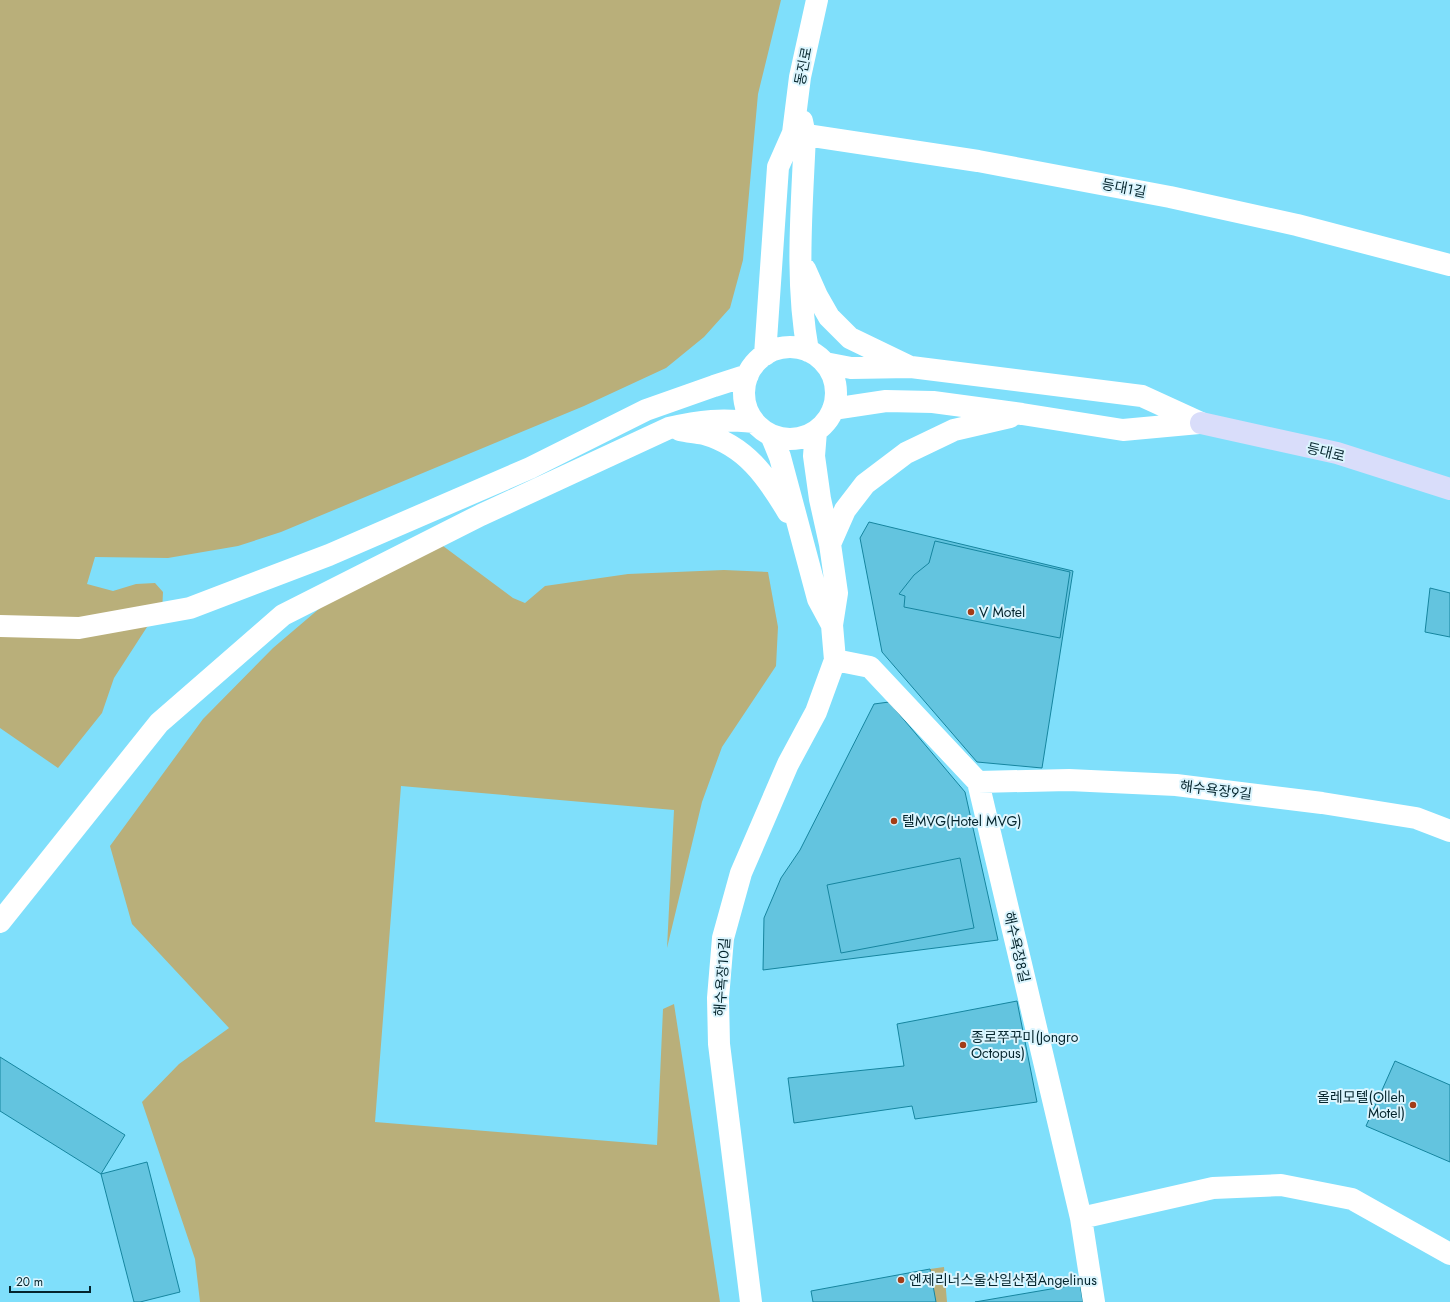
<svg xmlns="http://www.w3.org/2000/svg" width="1450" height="1302" font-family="Jost,'Noto Sans KR',sans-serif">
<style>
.green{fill:#b9af7a}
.building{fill:#63c4df;stroke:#16859f}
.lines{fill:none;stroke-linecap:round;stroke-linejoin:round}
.minor{stroke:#fff;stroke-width:22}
.major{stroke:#d9ddfa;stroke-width:22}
.poi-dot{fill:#a33d17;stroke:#dbf5fe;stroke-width:1.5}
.labels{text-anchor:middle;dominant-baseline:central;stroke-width:4;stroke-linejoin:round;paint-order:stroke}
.street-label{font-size:14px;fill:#04242c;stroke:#dbf5fe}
.poi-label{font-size:14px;fill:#04242c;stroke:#dbf5fe;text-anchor:start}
</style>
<rect width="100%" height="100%" fill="#7fdffb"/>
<path class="green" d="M0,0h781l-23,94 -15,166 -13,48 -26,29 -38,31 -82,38 -303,126 -43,14 -70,12 -73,-1 -8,27 26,7 23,-7 19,-1 8,9 -1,21 -15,14 -33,51 -12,35 -44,55 -58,-40z
M439,543l74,55 12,5 20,-17 83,-12 96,-4 44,2 10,55 -2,39 -54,81 -20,55 -35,146 7,-138 -273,-24 -26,336 282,23 6,-136 11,-5 46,298h-520l-5,-43 -53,-157 37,-38 50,-36 -97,-104 -22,-78 93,-127 70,-71 74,-63z
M944,1267l3,35h-12l-5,-33z"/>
<path class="building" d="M869,522l204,49 -31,197 -65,-6 -95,-110 -22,-114z
M935,541l135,31 -10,66 -156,-31 1,-11 -6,-2 15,-19 15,-12z
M1430,588l20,5v44l-25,-5z
M889,702l76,90 33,148 -235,30 1,-52 17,-40 19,-28 74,-146z
M960,858l14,70 -133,25 -14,-68z
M1017,1001l20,101 -122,17 -3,-13 -118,17 -6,-45 116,-12 -7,-42z
M0,1057l125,78 -24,39 -101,-63z
M1395,1061l55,24v77l-84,-36z
M147,1162l33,130 -40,10h-6l-33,-128z
M930,1269l6,33h-123l-2,-11z
M1080,1284l3,18h-108z"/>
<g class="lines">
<path class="minor" d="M802,121l3,14c-3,72 -10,145 3,216
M793,133l185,28 192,36 127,28 153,40
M805,269l12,27 12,21 21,21 58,28
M744 393a46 46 0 1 1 92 0a46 46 0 1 1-92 0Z
M765,355l13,-188 15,-34 7,-56 17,-77
M825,363l26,5 60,-1 231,29 59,27
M833,409l53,-8 47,1 89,12 101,16 76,-7
M680,430c8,2 17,2 24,4 42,12 63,43 84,78
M771,435l9,22 38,142 14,26
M830,544l15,-34 20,-26 41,-31 48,-23 56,-13
M0,626l79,2 111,-20 139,-53 201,-87 116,-58 68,-24 34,-11
M835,660l35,7 108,115 103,436 13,84
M978,782l91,-2 107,5 146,18 94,15 34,13
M0,922l159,-199 124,-108 198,-100 188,-87c33,-8 52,-9 85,-6
M1081,1218l132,-30 68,-3 71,14 98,55
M751,1302l-32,-258 -1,-46 5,-60 18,-65 47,-109 28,-52 19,-52 -3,-35 5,-32 -7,-49 -10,-45 -6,-43 2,-25"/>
<path class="major" d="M1201,423l136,30 113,36"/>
</g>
<g class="poi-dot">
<circle cx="971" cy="612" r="4"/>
<circle cx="894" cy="821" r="4"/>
<circle cx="963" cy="1045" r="4"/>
<circle cx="1413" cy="1105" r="4"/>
<circle cx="901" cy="1280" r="4"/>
</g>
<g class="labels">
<g class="street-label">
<text transform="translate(803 66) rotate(-79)">동진로</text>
<text transform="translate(1124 188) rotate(11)">등대1길</text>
<text transform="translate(1326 452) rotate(14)">등대로</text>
<text transform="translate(1216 790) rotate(7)">해수욕장9길</text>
<text transform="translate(1017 947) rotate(77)">해수욕장8길</text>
<text transform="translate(722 977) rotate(-86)">해수욕장10길</text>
</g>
<g class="poi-label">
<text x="979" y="612">V Motel</text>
<text x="902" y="821">텔MVG(Hotel MVG)</text>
<text x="971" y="1037">종로쭈꾸미(Jongro<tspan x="971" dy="16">Octopus)</tspan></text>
<text x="1405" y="1097" text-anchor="end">올레모텔(Olleh<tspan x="1405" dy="16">Motel)</tspan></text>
<text x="909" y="1280">엔제리너스울산일산점Angelinus</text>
</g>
</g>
<path d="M10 1286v6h80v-6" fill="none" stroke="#04242c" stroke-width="2"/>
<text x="16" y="1286" font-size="12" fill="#04242c" stroke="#dbf5fe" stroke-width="3" paint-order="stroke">20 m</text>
</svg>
